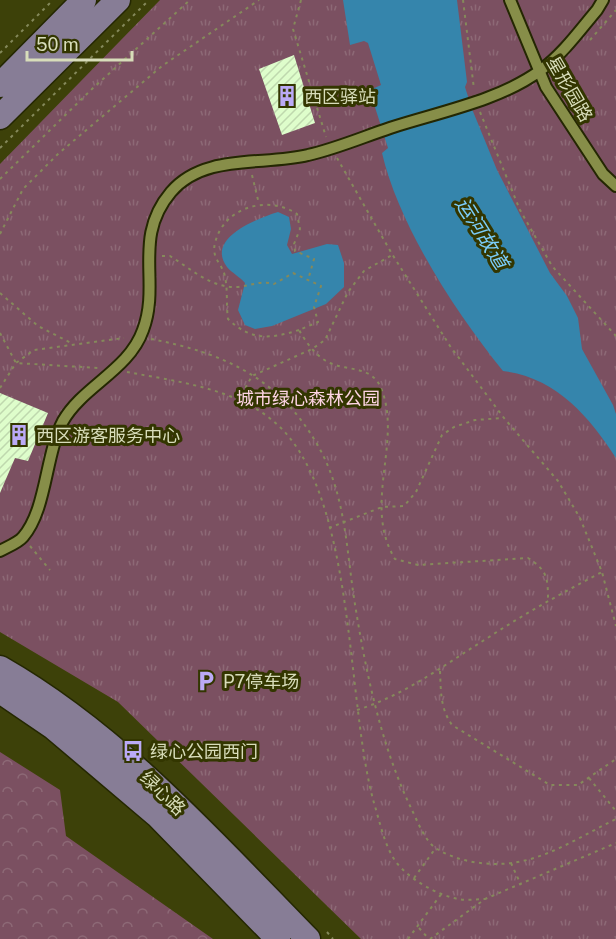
<svg xmlns="http://www.w3.org/2000/svg" width="616" height="939" font-family="'Public Sans','Noto Sans SC',sans-serif">
<style>
.forest{fill:url(#forest-crowns)}
.park{fill:url(#park-tufts)}
.water{fill:#3585ac}
.building{fill:url(#building-hatch)}
.lines{fill:none;stroke-linecap:round;stroke-linejoin:round}
.minor-casing{stroke:#242702;stroke-width:14}
.major-casing{stroke:#242702;stroke-width:27}
.path{stroke:#85895b;stroke-width:2;stroke-dasharray:3 4.5;stroke-linecap:butt}
.minor{stroke:#878e49;stroke-width:10}
.major{stroke:#877d96;stroke-width:24}
.labels{text-anchor:middle;dominant-baseline:central;stroke-width:6;stroke-linejoin:round;paint-order:stroke}
.street-label{font-size:18px;fill:#d8ddba;stroke:#333600}
.poi-label{font-size:18px;fill:#d8ddba;stroke:#333600;text-anchor:start}
.park-label{font-size:18px;fill:#fed4e4;stroke:#333600}
.water-label{font-size:20px;font-style:italic;fill:#7bcdfa;stroke:#333600}
</style>
<defs>
<pattern id="forest-crowns" width="20" height="18" patternUnits="userSpaceOnUse" patternTransform="scale(1.5)"><rect width="20" height="18" fill="#7b5061"/><path d="M2 6a3 3 0 1 1 6 0M12 15a3 3 0 1 1 6 0" fill="none" stroke="#8d6976"/></pattern>
<pattern id="park-tufts" width="24" height="20" patternUnits="userSpaceOnUse" patternTransform="scale(1.5)"><rect width="24" height="20" fill="#7b5061"/><path d="M3 7l-1-3M5 7V3M7 7l1-3M15 17l-1-3M17 17v-4M19 17l1-3" fill="none" stroke="#8d6976"/></pattern>
<pattern id="building-hatch" width="6" height="6" patternUnits="userSpaceOnUse" patternTransform="scale(1.5)"><rect width="6" height="6" fill="#defdcb"/><path d="M-1 1l2-2M0 6l6-6M5 7l2-2" fill="none" stroke="#bfd8ae"/></pattern>
</defs>
<rect width="100%" height="100%" fill="#3d4109"/>
<path class="forest" d="M0,752l60,38 6,46 147,103h-213z"/>
<path class="park" d="M160,0h456v939h-255l-243,-237 -118,-70v-468z"/>
<path class="water" d="M343,0h114l10,82 -2,5 7,22 25,61 53,103 17,23 11,22 4,31 31,56 3,9v44c-27,-42 -61,-81 -113,-87 -47,-58 -104,-145 -121,-218l6,-5 -15,-47 -6,1 -1,-10 15,-7 -13,-42 -4,-2 -14,4z
M278,212l11,5 2,12 -4,16 5,9 35,-10 11,1 6,18v24l-18,17 -54,22 -17,3 -10,-4 -7,-15 7,-27c-5,-6 -13,-10 -18,-16 -22,-29 32,-49 51,-55z"/>
<path class="building" d="M294,55l21,68 -33,12 -23,-66z
M0,393l48,20 -20,48 -13,-3 -15,35z"/>
<g class="lines">
<defs>
<path id="minor" d="M510,0l36,87 57,87 13,12
M0,551c7,-4 18,-8 23,-14 24,-28 22,-82 40,-116 20,-35 66,-51 80,-91 18,-48 -11,-92 28,-138 33,-39 93,-26 137,-37 27,-6 55,-18 82,-27 49,-16 109,-27 151,-58 22,-16 39,-40 56,-60l6,-10"/>
<path id="major" d="M0,85l84,-85
M0,117l118,-117
M0,668c119,68 213,174 308,271
M0,691l53,36 105,89 120,123"/>
</defs>
<use href="#minor" class="minor-casing"/>
<use href="#major" class="major-casing"/>
<path class="path" d="M301,0l-8,29 33,108
M463,0l11,89
M590,40l26,-30
M0,53l53,-53
M555,75l11,-9
M480,112l40,98 32,56 64,70
M0,148l149,-148
M337,158l55,96 58,92 54,72 54,63 22,37 22,54 14,54
M252,175l7,29
M0,179l92,-90 98,-89
M0,234l23,-45 35,-35 104,-88 97,-66
M162,256h8c21,13 41,32 67,31 14,-1 23,-7 37,-3l19,-11 28,13 -7,21 4,15 -19,8c7,12 17,27 31,33 18,8 42,3 51,25 22,53 -19,117 14,171l23,6 110,-7c19,12 20,20 20,42
M0,293l38,33 35,18
M299,330c-29,9 -48,11 -71,-11 -2,-14 0,-29 -3,-42 -2,-13 -14,-18 -10,-34 9,-37 54,-48 82,-29l3,15 -6,15 1,7 19,8 -6,21
M0,333l16,30 82,5
M151,339c72,14 127,38 166,105 28,48 29,101 37,154 11,70 26,145 57,210 6,12 14,34 26,41 22,13 50,17 75,14 37,-5 71,-28 104,-44
M127,372c48,9 106,16 145,48 85,68 73,280 102,383 6,19 10,42 22,59 13,17 41,33 62,37 8,2 18,0 27,0
M0,388l16,-25 18,-13 90,-12
M238,401l14,-25 60,-27 13,-9 23,-48 16,-21 28,-16
M329,528l53,-21 22,-1 12,-14 26,-57 12,-8 21,-7 29,-2
M30,546l20,24
M440,671c1,20 0,37 12,54l98,60h28l38,-26
M357,710c48,-15 87,-45 129,-71 38,-25 76,-46 116,-67
M589,778l27,33
M511,863l10,22
M414,878l21,-29
M419,928l10,11
M327,932l6,7
M408,939l34,-46
M430,939l55,-40 131,-56"/>
<use href="#minor" class="minor"/>
<use href="#major" class="major"/>
</g>
<defs>
<symbol id="building-bare" viewBox="-9 -9 18 18"><path d="M-4-6H4V6H1V3H-1V6H-4ZM-2.5-4.3h1.7v1.8h-1.7ZM.8-4.3h1.7v1.8H.8ZM-2.5-1h1.7V.8h-1.7ZM.8-1h1.7V.8H.8Z" fill="#bbaaf6" stroke="#333600" stroke-width="2.5" paint-order="stroke"/></symbol>
<symbol id="parking-bare" viewBox="-9 -9 18 18"><path d="M-3.5-5.5H1a3.5 3.5 0 0 1 0 7H-1V5.5H-3.5ZM-1-3.4V-.6H.8a1.4 1.4 0 0 0 0-2.8Z" fill="#bbaaf6" stroke="#333600" stroke-width="2.5" paint-order="stroke"/></symbol>
<symbol id="bus-bare" viewBox="-9 -9 18 18"><path d="M-5-6H5V4H4V6H2V4H-2V6H-4V4H-5ZM-3.5-4V0h7V-4ZM-3.5 1.2v1.5H-2V1.2ZM2 1.2v1.5H3.5V1.2Z" fill="#bbaaf6" stroke="#333600" stroke-width="2.5" paint-order="stroke"/></symbol>
</defs>
<g fill-rule="evenodd">
<use href="#building-bare" x="272" y="81" width="30" height="30"/>
<use href="#building-bare" x="4" y="420" width="30" height="30"/>
<use href="#parking-bare" x="191" y="666" width="30" height="30"/>
<use href="#bus-bare" x="118" y="736" width="30" height="30"/>
</g>
<g class="labels">
<g class="street-label">
<text transform="translate(570 89) rotate(60)">星形园路</text>
<text transform="translate(163 793) rotate(44)">绿心路</text>
</g>
<g class="poi-label">
<text x="304" y="96">西区驿站</text>
<text x="36" y="435">西区游客服务中心</text>
<text x="223" y="681">P7停车场</text>
<text x="150" y="751">绿心公园西门</text>
</g>
<g class="park-label">
<text x="308" y="398">城市绿心森林公园</text>
</g>
<g class="water-label">
<text transform="translate(482 233) rotate(58)">运河故道</text>
</g>
</g>
<path d="M27 51v9h105v-9" fill="none" stroke="#d8ddba" stroke-width="3"/>
<text x="36" y="51" font-size="18" fill="#d8ddba" stroke="#333600" stroke-width="4.5" paint-order="stroke">50 m</text>
</svg>
